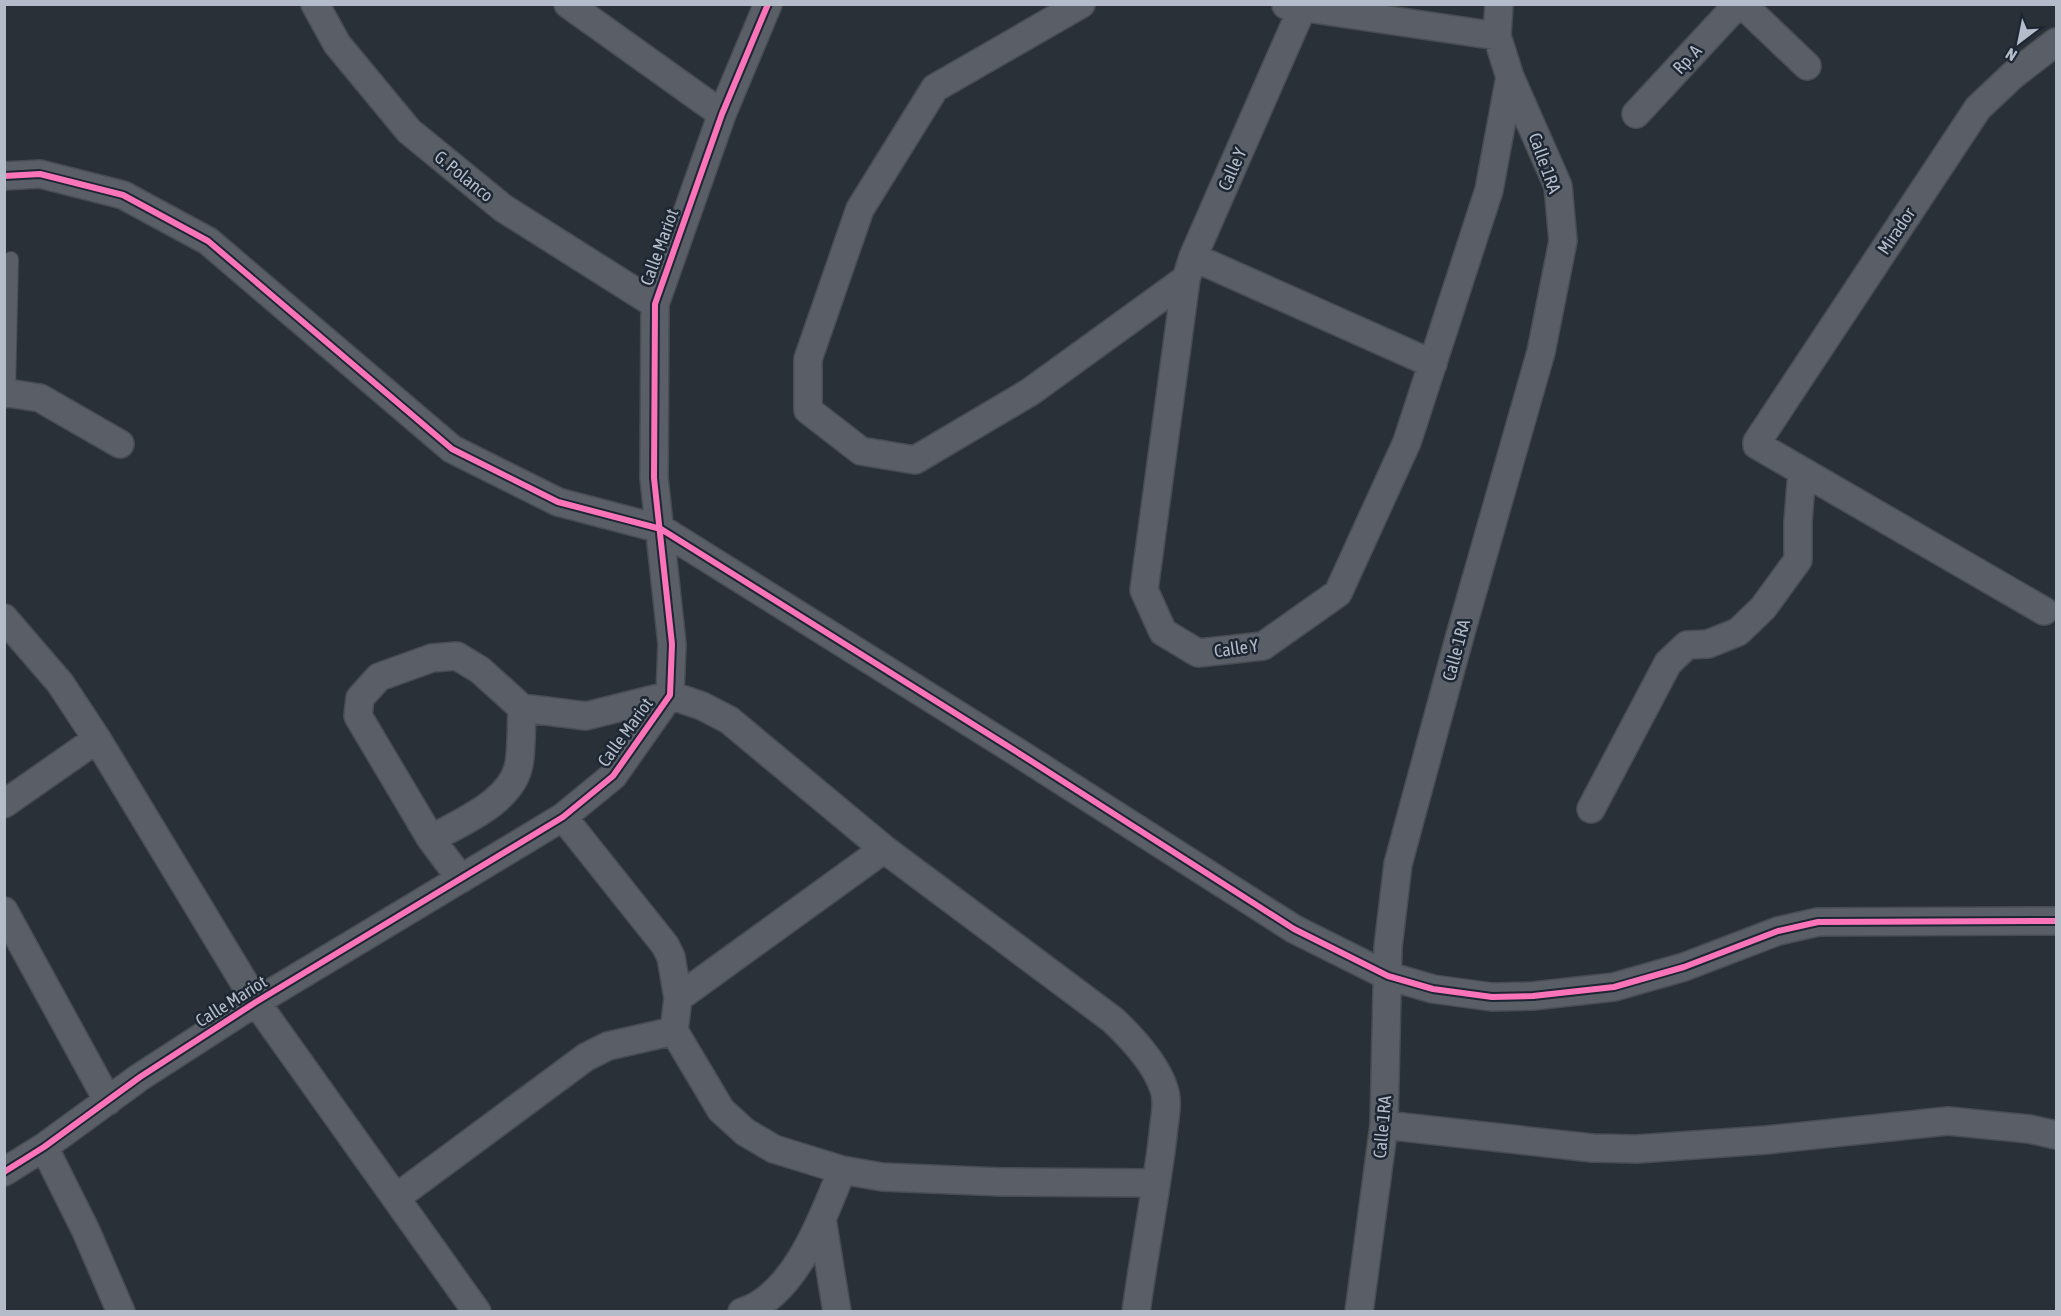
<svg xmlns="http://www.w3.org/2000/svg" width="2061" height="1316" font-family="'Asap Condensed',sans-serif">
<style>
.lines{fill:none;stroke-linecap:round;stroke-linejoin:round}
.service-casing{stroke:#484c53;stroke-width:16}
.minor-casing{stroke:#484c53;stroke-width:30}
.service{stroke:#5a5e66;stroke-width:14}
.minor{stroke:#5a5e66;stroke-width:27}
.cycleway-casing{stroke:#1d2633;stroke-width:10}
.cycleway{stroke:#fb73b8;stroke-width:6}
.labels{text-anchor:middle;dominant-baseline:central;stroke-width:5;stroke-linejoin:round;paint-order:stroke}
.street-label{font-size:18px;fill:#b4bcc9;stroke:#1d2633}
</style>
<rect width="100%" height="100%" fill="#2a3038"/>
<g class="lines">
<defs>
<path id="service" d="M8,393l3,-134"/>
<path id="minor" d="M315,4l22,40 72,87 94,77 152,96
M568,4l154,110
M1081,4l-146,84 -75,121 -52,150v51l53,41 54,9 115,-68 156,-113
M1304,4l-111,253 -7,22 -42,311 19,42 35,21 65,-7 75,-53 69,-151 82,-252 21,-113
M1742,4l65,62
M1286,5l211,31
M1636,114l102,-110
M4,176l36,-2 83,21 85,46 244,208 106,53 103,27 356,223 277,177 94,47 45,13 59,8 41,-1 81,-9 70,-20 94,-36 40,-9 238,-1
M1193,257l240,107
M4,394l4,-1 32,5 80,46
M2044,611l-287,-166v-3l221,-334 35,-33 43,-33
M4,618l56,65 37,56 159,263 221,310
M4,804l93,-65
M1591,809l77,-146 19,-18 21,-1 30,-12 25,-24 35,-48v-38l4,-51
M563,817l102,128 6,12 7,41 -4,33 47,79 24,22 29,17 68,21 40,7 120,5 154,1
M431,839l-73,-123 2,-18 19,-21 53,-19 25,-2 23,14 42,38 64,8 84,-21 32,11 27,14 155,129 229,171c18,17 43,44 51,69 5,14 0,31 -1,46 -7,59 -19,118 -27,177
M461,879l-30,-40c30,-17 81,-37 88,-75 3,-18 2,-38 3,-56
M4,911l104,190
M678,998l206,-149
M1384,1125l208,23 45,1 129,-9 182,-19 81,8 27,6
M44,1147l42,84 35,81
M4,1172l40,-25 96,-70 116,-75 307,-185 50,-41 57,-81 2,-51 -18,-166 1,-174 67,-190 46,-110
M397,1197l189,-140 22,-11 66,-15
M822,1219l15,93
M742,1312c53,-16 81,-95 100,-142
M1359,1312l25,-187 4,-178 10,-83 61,-225 82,-287 22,-111 -5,-55 -48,-109 -13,-41 2,-32"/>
</defs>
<use href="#service" class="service-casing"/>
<use href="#minor" class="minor-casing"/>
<use href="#service" class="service"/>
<use href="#minor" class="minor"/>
<defs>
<path id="cycleway" d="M4,176l36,-2 83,21 85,46 244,208 106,53 103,27 356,223 277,177 94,47 45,13 59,8 41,-1 81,-9 70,-20 94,-36 40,-9 238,-1
M4,1172l40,-25 96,-70 116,-75 307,-185 50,-41 57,-81 2,-51 -18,-166 1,-174 67,-190 46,-110"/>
</defs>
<use href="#cycleway" class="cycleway-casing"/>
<use href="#cycleway" class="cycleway"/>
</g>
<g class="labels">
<g class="street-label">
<text transform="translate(1687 59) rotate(-47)">Rp. A</text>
<text transform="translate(1545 163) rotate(70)">Calle 1RA</text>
<text transform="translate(1232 169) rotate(-66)">Calle Y</text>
<text transform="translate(464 176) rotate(39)">G. Polanco</text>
<text transform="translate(1896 231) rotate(-56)">Mirador</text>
<text transform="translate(659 247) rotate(-70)">Calle Mariot</text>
<text transform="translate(1236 648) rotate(-8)">Calle Y</text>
<text transform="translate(1456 650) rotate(-75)">Calle 1RA</text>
<text transform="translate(625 732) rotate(-54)">Calle Mariot</text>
<text transform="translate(231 1001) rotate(-32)">Calle Mariot</text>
<text transform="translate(1382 1127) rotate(-85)">Calle 1RA</text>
</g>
</g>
<rect width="2061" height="1316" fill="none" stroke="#b4bcc9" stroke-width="12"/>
<g transform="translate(2019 42) rotate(212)" stroke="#1d2633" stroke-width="4.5" paint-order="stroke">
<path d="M0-4.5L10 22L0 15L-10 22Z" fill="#b4bcc9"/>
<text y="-9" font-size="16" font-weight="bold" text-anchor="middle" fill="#b4bcc9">N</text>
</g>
</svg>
